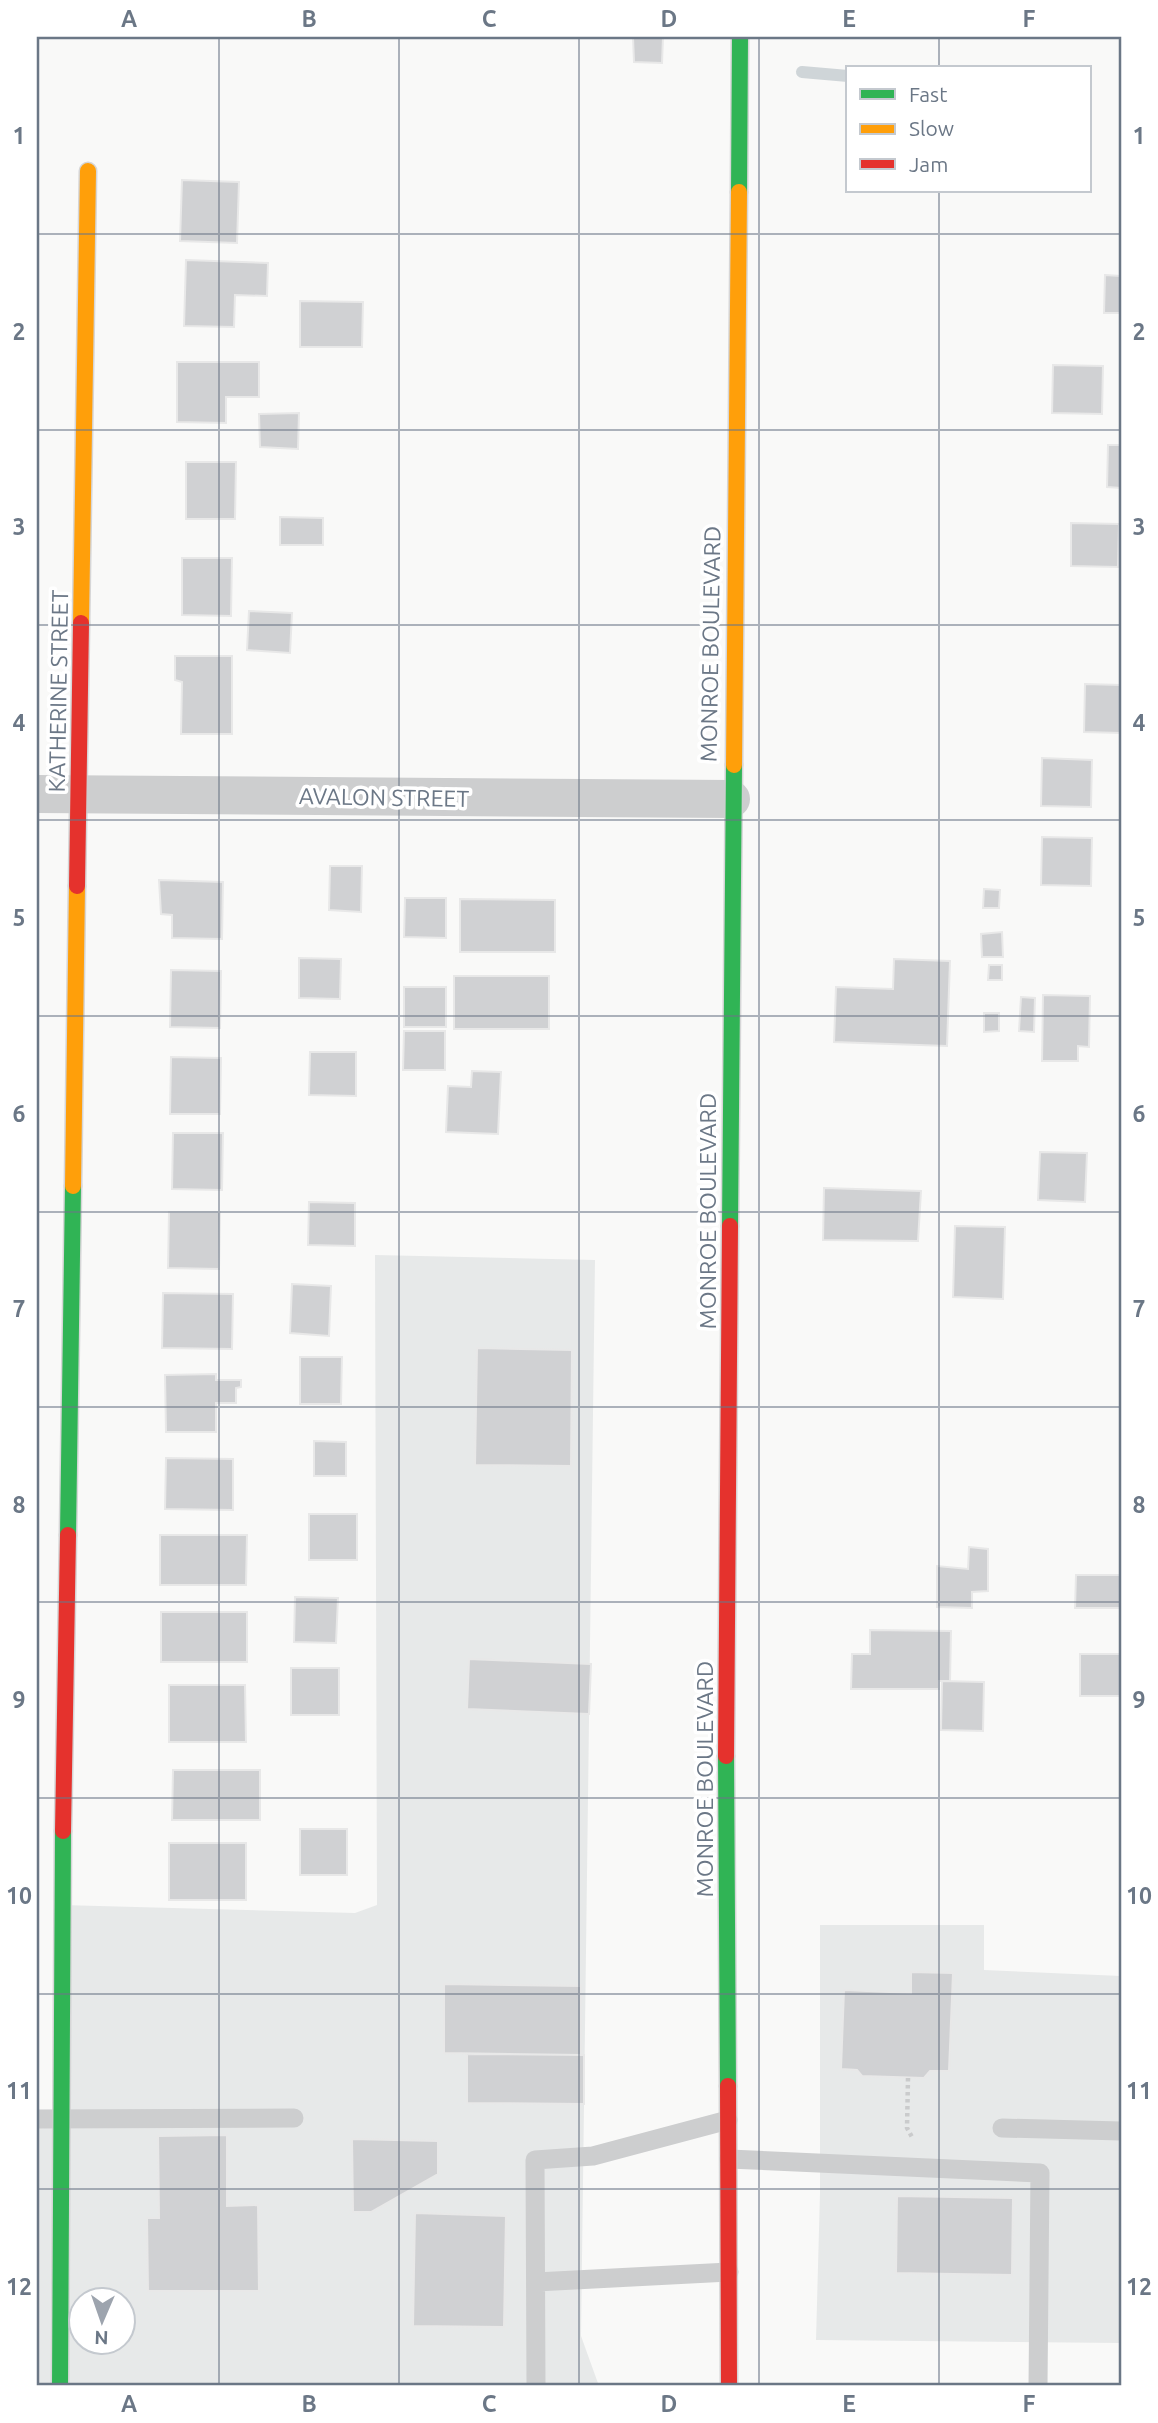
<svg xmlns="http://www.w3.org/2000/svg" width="1158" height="2423" font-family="Ubuntu,sans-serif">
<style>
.built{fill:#e7e9e9;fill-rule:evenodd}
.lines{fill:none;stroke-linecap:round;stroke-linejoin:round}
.stream{stroke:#cfd5d8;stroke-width:12}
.building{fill:#d0d1d3;stroke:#e8e8e8;stroke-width:2}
.fast-casing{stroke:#d6d6d7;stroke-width:19}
.slow-casing{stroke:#d6d6d7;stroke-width:19}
.jam-casing{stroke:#d6d6d7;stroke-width:19}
.path{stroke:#cacbcc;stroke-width:4.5;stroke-dasharray:3.5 3.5;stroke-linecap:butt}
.lane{stroke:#cdcecf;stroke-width:19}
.street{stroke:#cdcecf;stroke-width:38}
.fast{stroke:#30b455;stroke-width:16}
.slow{stroke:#ff9f0a;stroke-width:16}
.jam{stroke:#e5322d;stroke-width:16}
.grid{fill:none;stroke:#6b7786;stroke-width:2;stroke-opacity:0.55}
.labels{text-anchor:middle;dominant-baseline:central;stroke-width:7;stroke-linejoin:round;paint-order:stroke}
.street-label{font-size:23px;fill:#6b7786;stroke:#fff}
.neatline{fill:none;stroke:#6b7786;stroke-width:2.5}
.grid-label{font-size:23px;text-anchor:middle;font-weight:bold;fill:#6b7786}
</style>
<rect width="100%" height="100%" fill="#f9f9f8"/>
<path class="built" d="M375,1255l220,5 -14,1076 18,50h-562v-267h25v-214l293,8 22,-8zM80,2300h42v42h-42z
M820,1925h164v45l137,6v367l-305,-3 4,-147z"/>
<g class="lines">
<path class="stream" d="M802,72l46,4"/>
</g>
<path class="building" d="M633,37h30l-1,26 -28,-1z
M182,180l57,2 -2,61 -57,-2z
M186,260l82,3 -1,33 -32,-1 -1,32 -50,-1z
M1105,275l16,1v37h-17z
M300,301l63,1 -1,45h-62z
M177,362h82v35h-33v26l-49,-1z
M1053,365l50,1 -1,48 -50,-1z
M299,413l-1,36 -38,-2 -1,-33z
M1108,445h13v43l-14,-1z
M186,462h50l-1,57h-49z
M280,517l43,1v27h-43z
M1071,523l48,1 -1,43 -47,-1z
M182,558h50l-1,58 -49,-1z
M249,611l43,2 -2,40 -43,-3z
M175,656h57v78h-51l1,-52 -7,-2z
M1085,684l36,1v48l-37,-1z
M1042,758l50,2 -1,47 -50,-1z
M1042,837l50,1 -1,48 -50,-1z
M330,866h32l-1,46 -32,-2z
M159,880l64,2 -1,57 -50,-1v-23l-11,-1z
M984,889l16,1 -1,18h-16z
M405,898h41v40l-42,-1z
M460,899l95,1v52h-95z
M1002,932l1,25h-21l-1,-23z
M299,958l42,1 -1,40 -41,-1z
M894,959l56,2 -3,85 -113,-4 2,-55 57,2z
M989,965h13v15h-14z
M171,970l50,1 -1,57 -50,-1z
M454,976h95v53h-95z
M404,987h42v40h-42z
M1043,995l47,1 -1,51 -11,-1v15h-36z
M1021,997l14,1 -1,34 -15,-1z
M984,1013h15v18l-15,1z
M404,1031h41v39h-42z
M310,1052h46v44l-47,-1z
M171,1057l50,1 -1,56h-50z
M472,1071l29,1 -3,62 -52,-2 2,-46 23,1z
M173,1133h50l-1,57 -50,-1z
M1040,1152l47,1 -2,49 -47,-2z
M824,1188l97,3 -3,50 -95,-1z
M309,1202l46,1v43l-47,-1z
M169,1212h51l-1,57 -51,-1z
M955,1226l50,1 -2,72 -50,-2z
M292,1284l39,2 -2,50 -39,-3z
M163,1293l70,1 -1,55 -70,-1z
M477,1348l95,2 -1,116 -96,-1z
M300,1357h42l-1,47h-41z
M216,1374v6h25v7l-5,1v15h-20v29h-50l-1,-57z
M314,1441l32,1v34h-32z
M166,1458l67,1v51l-68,-1z
M309,1514h48v46h-48z
M160,1535h87l-1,50h-86z
M969,1547l19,2v42l-16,1v16l-35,-1v-41l31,3z
M1076,1575h45v33h-46z
M295,1597l43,1 -2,45 -42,-1z
M161,1612h86v50h-86z
M870,1630l81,1 -1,50h-11v8h-88l1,-35h18z
M1080,1654h40v42h-40z
M469,1659l122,5 -2,50 -122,-5z
M291,1668h48v47h-48z
M942,1681l42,1 -1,49 -42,-1z
M169,1685h76l1,57h-77z
M173,1770h87v50h-88z
M300,1829h47v46h-47z
M169,1843h77v57h-77z
M911,1972l42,1 -4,98h-19l-6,7 -62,-2 -5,-6 -16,-1 3,-79 67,3z
M444,1984l137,2v69l-137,-2z
M467,2054l117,1v49l-117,-1z
M227,2135v71l31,-1 1,86h-111l-1,-73h12l-1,-82z
M352,2139l86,2v33l-67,38h-18z
M897,2196l116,2 -1,77 -116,-2z
M415,2213l91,3 -2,111 -91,-1z"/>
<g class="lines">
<defs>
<path id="fast" d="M739,192l1,-155
M730,1226l4,-461
M68,1535l5,-349
M726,1756l2,330
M60,2386l3,-555"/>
<path id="slow" d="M81,623l7,-452
M734,765l5,-573
M73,1186l4,-300"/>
<path id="jam" d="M77,886l4,-263
M726,1756l4,-530
M63,1831l5,-296
M728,2086l1,300"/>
</defs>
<use href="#fast" class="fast-casing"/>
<use href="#slow" class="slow-casing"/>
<use href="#jam" class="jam-casing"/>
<path class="path" d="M908,2078l-1,50 5,9"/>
<path class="lane" d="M37,2119l257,-1
M1002,2128l119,3
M729,2159l311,14 -2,213
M536,2282l193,-10
M536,2386l-1,-226 58,-4 135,-36"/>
<path class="street" d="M37,794l694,5"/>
<use href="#fast" class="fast"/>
<use href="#slow" class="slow"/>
<use href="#jam" class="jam"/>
</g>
<path class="grid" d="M219,37v2349M399,37v2349M579,37v2349M759,37v2349M939,37v31M939,191v2195M37,234h1084M37,430h1084M37,625h1084M37,820h1084M37,1016h1084M37,1212h1084M37,1407h1084M37,1602h1084M37,1798h1084M37,1994h1084M37,2189h1084"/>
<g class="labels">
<g class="street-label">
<text transform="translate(710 644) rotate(-89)">MONROE BOULEVARD</text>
<text transform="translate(58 691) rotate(-89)">KATHERINE STREET</text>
<text transform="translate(384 797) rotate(1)">AVALON STREET</text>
<text transform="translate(707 1211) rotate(-90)">MONROE BOULEVARD</text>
<text transform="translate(704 1779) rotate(-90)">MONROE BOULEVARD</text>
</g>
</g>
<rect width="1158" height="2423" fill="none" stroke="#ffffff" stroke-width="77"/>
<rect x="846" y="66" width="245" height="126" fill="#ffffff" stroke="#c4c9cf" stroke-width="2"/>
<rect x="860" y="89" width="35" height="10" fill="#30b455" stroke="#c4c9cf" stroke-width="2"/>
<text x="909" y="102" font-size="21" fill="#6b7786">Fast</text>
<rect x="860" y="124" width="35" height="10" fill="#ff9f0a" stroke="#c4c9cf" stroke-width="2"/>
<text x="909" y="136" font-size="21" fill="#6b7786">Slow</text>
<rect x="860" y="159" width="35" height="10" fill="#e5322d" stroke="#c4c9cf" stroke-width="2"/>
<text x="909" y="172" font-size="21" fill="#6b7786">Jam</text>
<g transform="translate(102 2321) rotate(182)"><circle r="33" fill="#ffffff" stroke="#c4c9cf" stroke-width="2"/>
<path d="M0-5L12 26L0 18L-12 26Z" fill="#9da4ae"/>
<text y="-10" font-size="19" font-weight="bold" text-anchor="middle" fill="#6b7786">N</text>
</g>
<rect x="38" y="38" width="1082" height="2346" class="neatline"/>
<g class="grid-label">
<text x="129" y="27">A</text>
<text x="309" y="27">B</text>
<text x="489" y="27">C</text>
<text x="669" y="27">D</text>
<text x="849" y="27">E</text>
<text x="1029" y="27">F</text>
<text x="19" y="144">1</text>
<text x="1139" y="144">1</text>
<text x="19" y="340">2</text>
<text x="1139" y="340">2</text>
<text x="19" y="535">3</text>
<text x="1139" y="535">3</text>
<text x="19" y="731">4</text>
<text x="1139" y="731">4</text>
<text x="19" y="926">5</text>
<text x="1139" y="926">5</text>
<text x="19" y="1122">6</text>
<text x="1139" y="1122">6</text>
<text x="19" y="1317">7</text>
<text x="1139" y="1317">7</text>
<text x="19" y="1513">8</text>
<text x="1139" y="1513">8</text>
<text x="19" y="1708">9</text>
<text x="1139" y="1708">9</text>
<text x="19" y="1904">10</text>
<text x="1139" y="1904">10</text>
<text x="19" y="2099">11</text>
<text x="1139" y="2099">11</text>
<text x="19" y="2295">12</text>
<text x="1139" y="2295">12</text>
<text x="129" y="2412">A</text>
<text x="309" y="2412">B</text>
<text x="489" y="2412">C</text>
<text x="669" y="2412">D</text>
<text x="849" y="2412">E</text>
<text x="1029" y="2412">F</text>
</g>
</svg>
